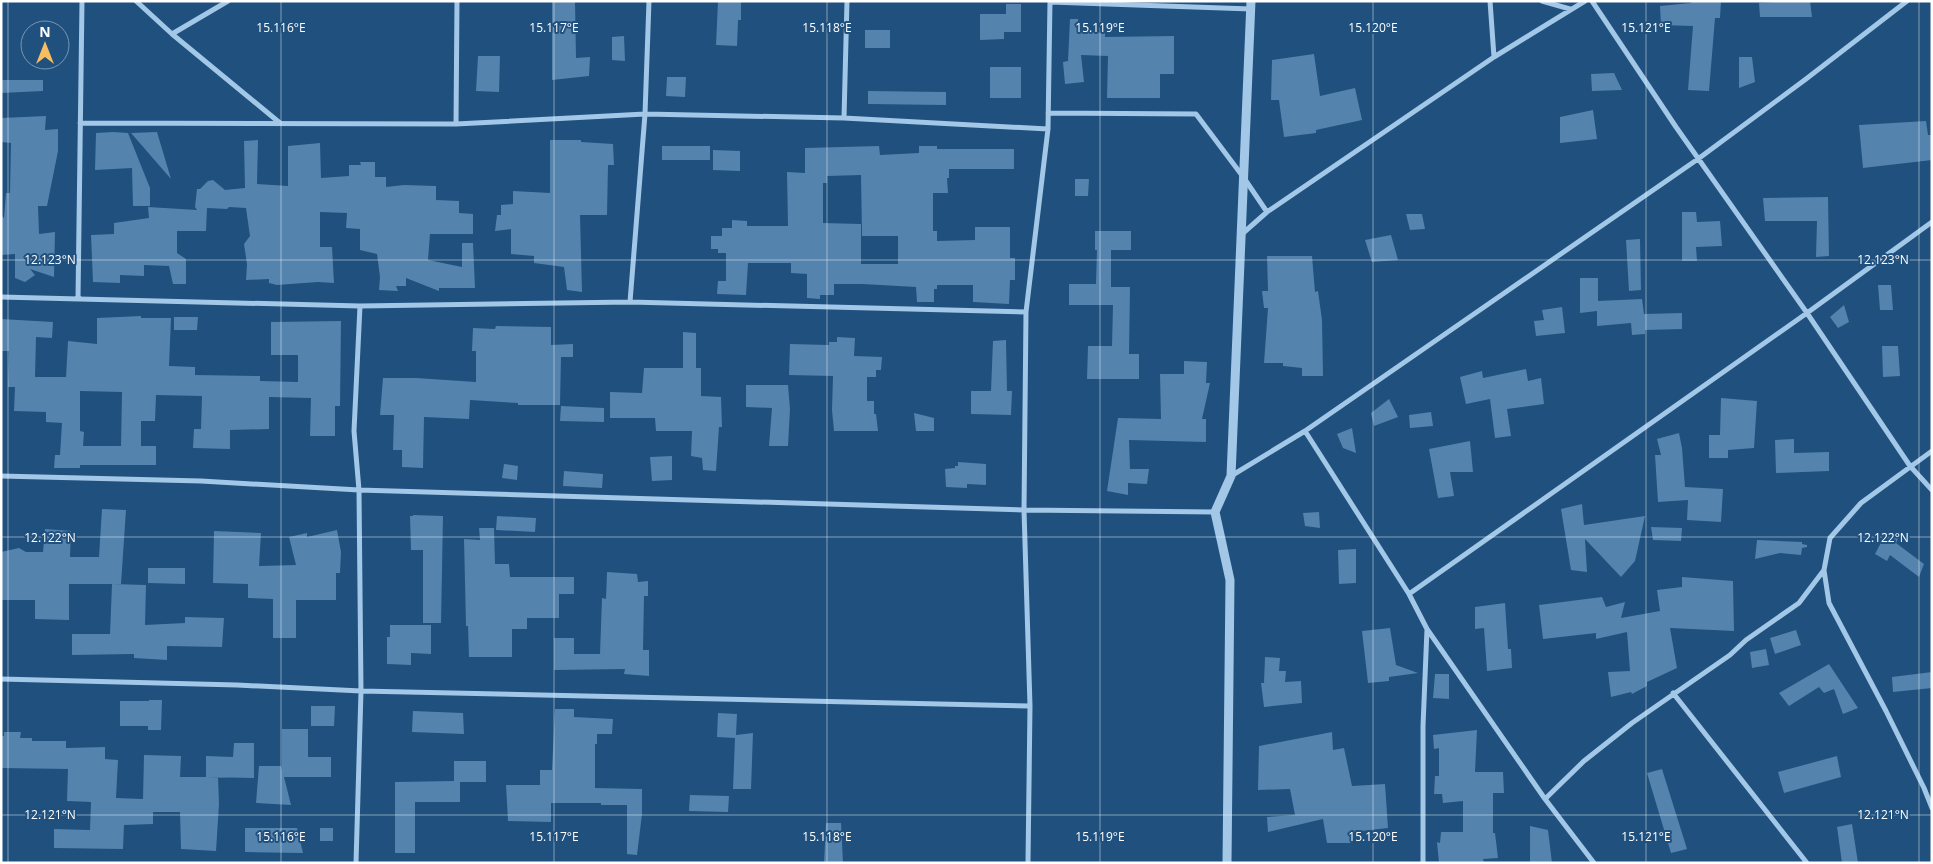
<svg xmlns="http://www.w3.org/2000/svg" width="1933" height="864" font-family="'Open Sans',sans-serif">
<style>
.building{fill:#5483ad;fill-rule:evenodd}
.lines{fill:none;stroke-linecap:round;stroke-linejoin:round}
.minor{stroke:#a2c7e7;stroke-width:5}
.tertiary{stroke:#a2c7e7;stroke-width:9}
.ticks{fill:none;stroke:#fff;stroke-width:1;stroke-opacity:0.45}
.ticks-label{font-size:12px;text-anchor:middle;fill:#fff;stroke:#1f507e;stroke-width:4;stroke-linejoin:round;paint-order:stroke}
</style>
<rect width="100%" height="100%" fill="#1f507e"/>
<path class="building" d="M552,1h23l1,57 14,-1 -1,19 -37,4z
M718,1h23v19h-3l-1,26 -21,-1z
M1691,1h30l-1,17h-5l-6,73 -21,-1 5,-64 -32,-1 -1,-19 31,-3z
M1790,1h20l2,16h-52l-1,-14z
M1006,4h15v28h-17v7l-24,1v-26h26z
M1070,19h8l1,12 26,2v4l69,-1v38h-14v24h-53l1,-42 -27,-1 3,27 -19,2 -2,-22 5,-1z
M865,30h25v18h-25z
M624,36l1,25 -13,-1v-23z
M1314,54l6,42 35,-8 7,32 -46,10v3l-32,4 -5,-37h-8l1,-40z
M478,56h22l-1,36 -23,-1z
M1739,57h13l3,25 -16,6z
M990,67h31v31h-31z
M1614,73l8,17 -30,1 -1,-17z
M667,77h19l-1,20 -19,-1z
M1,80h42v11l-42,2z
M868,91l78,1v13l-78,-1z
M1593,110l4,29 -37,4v-26z
M46,116l-1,14 13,-1v22l-11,55h-9l1,28 16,-2 -1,45 -24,-8 5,6 -10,7 -10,-4v-24l-14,1v-40l3,3 2,-25h4l1,-50 -10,-1v-24z
M1926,121l2,14h4v25l-69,8 -4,-43z
M113,132l15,1 22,55v18h-17l-1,-38 -37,2 1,-37z
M157,132l14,47 -40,-46z
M258,140l-1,44 31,2v-40l32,-3 1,35 28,-2v-11h12l-1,-3h15v15h11v10l18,-2 32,1v14l23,1v12l14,1v20h-43l-2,26 34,7v-24h11l2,45h-36v3l-33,-13v8h-10l2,5 -19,-1 1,-13 -3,-23 -17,-4v-21l-14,-1 1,-15 -27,-1v35h12l2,36 -16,-1 -41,3 -8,-2v-4l-23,1 1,-16 -3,-20 6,-8 -4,-28 -17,-1 -2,2 -20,-1 -1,23h-29v22l9,6v25h-13l-4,-18 -25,-1v11l-24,-1v8l-27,-1 -2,-47 23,-1v-11l35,-5 -1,-11 49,3 -2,-3 2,-18h3l8,-8 5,-1 12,10 20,-2 -1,-47z
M550,140h31v2l32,2 1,21h-6l-1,50h-27l2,77 -15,-2 -3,-23 -30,-4v-7l-23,-2v-25l-16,2 2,-16h4v-10l12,-1v-13l37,2z
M662,146h48v14h-48z
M879,146l1,9 39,-2v-7h18v3h77v20h-65v9h-2l1,15h-15v38h4v10l38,-1v-13h35v31h5v22h-5l-1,24 -36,-2v-17h-36v4h-3v13h-17l-1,-15 -54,-3h-28v11h-14v4l-13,-1v-24l-16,-1v-10h-43l-2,32 -29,-1 1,-13h8v-28h-8v-4h-7v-13h11v-8h10v-8l15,1v5h41l-1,-54 18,1v-25zM861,175l1,61h36v28h-37v-40l-38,-1v-40h4v-7z
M713,150l27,1v20l-27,-1z
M1075,179h14l-1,17h-13z
M1828,197l1,59 -13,1 1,-36h-52l-2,-23z
M1682,212h14l1,10 23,-1 2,25 -26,1 1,14h-15z
M1406,214h16l3,15 -15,1z
M1095,231h36v19h-20v37h19l-1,67h10v25h-52l1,-33h24l1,-41h-44v-21h27l1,-34h-2z
M1391,235l7,25 -26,2 -7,-22z
M1640,239l1,51 -12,1 -3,-51z
M1267,256h45l3,36 3,-1 4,29 1,56h-21v-8l-19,-2v-3h-19l4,-55h-4l-2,-17h6z
M1580,278h18v23l44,-2 2,15 38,-1v16l-37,1v4l-13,1 -1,-12 -34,3v-15l-17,2z
M1878,285h13l2,25h-13z
M1844,305l5,17 -11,6 -8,-11z
M1562,307l3,26 -29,3 -2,-15 10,-1 -2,-10z
M141,316v2h30l-2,48 26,1v8l65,1v5l38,1v-27h-27v-33l70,-1 -1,85h-5v30h-25l1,-38 -42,-1v32l-39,1v19l-37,-1 1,-19h7l1,-33 -46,-1 -1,26h-14v25h15v19h-76v3h-26l1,-13h5l2,-32 -16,-1v-10l-32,-1 1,-24h-7l1,-36h-8v-32l52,3 -1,16 -16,-1 -1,40h31l2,-36 29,3v-26zM80,391l42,1 -1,54h-38l1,-14 -4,-1z
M174,317h24l-1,13h-23z
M496,326l55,1v18l22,-1v13h-12l-1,48h-42v-2l-48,-3 -1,19 -45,-2 -1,51 -21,-1v-17h-9l1,-35h-14l3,-37h33l60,4v-31h-4l1,-23 22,1z
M683,332l13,1v35h5v28l20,1 1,30h-3l-3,44 -13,-1 -1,-12 -11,-2 1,-25h-36l-1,-13h-45v-26l32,1 2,-25h39z
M837,337l18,1 -1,18 28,1 -1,13h-5v7h-9v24h7v13h2l2,17h-44l-2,-21 1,-34 -44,-1 1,-31 39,1v-3h8z
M1006,340l1,51h5l-1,24 -40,-1v-23h20l2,-50z
M1882,346h16l2,30 -17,1z
M1184,361l23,1 -1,21h4l-8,36h4v23l-77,-2 1,29h19l-2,15 -19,-1v12l-21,-4 11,-73 43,1 -1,-45h24z
M1526,369l2,12 13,-3 3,26 -37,5 4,27 -16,2 -5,-39 -24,5 -6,-27 22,-6 1,7z
M746,385h42l2,24 -2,37h-19l3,-38 -26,-1z
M1721,398l36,3 -3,47 -26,2v8h-19v-23h11z
M1389,399l9,18 -24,9 -3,-13z
M561,406l43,2v14l-44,-1z
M1431,412l2,14 -23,2 -1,-13z
M914,413l20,5v13h-18z
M1352,428l4,25 -13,-5 -6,-14z
M1679,433l3,15 3,39 38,2 -2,33 -34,-2 1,-20 -30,2 -3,-47h6l-4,-16z
M1794,439v14l35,-1v19l-53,2 -1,-33z
M1470,441l3,31h-23l4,24 -16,2 -9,-49z
M672,456v24l-20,1 -2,-24z
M958,462l28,2v21l-19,-1v4l-21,-1 -1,-18 10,-1v-2h3z
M504,464l14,2 -1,14 -15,-2z
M564,471l39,3 -1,14 -39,-2z
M1582,504l2,21 61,-9 -10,45 -14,16 -36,-38 2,33 -16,-2 -10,-61z
M102,509l24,1 -5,74h-52v36l-34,-1v-19h-34v-48l18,-4 7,4h17l2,-23 26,2 -1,26h29z
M1319,512l1,16 -15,-2 -2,-13z
M413,515l30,1 -2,107h-18v-73h-12l-1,-34h3z
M497,516l39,2 -1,14 -39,-2z
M1651,527l31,1 -1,13 -28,-1z
M479,528h15l1,36h14l1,13h64v17h-15v24h-32v11h-15v28h-43l-1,-31h-2l-2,-87 16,1z
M337,530l4,22 -1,21h-4v27h-40v38h-23v-39l-25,-1v-14l-35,-1 1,-52 47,2 -2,33 37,-1 -7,-28 18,-4v4z
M1885,535l14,2 -3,6 28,21 -5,13 -29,-22 -3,6 -12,-7z
M1757,540l45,2v2l5,1v2l-5,1 -1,7 -21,-2 -25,6z
M1356,549v34l-17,1 -1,-34z
M148,568h37v16l-37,-1z
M607,572l30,2 1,8 10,-1v15h-4l-1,54h6v26l-25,-2 1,-5 -71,1v-32h20v16h26l2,-56 4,1z
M1682,577l51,4 1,50 -64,-3 7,40 -30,14v4l-15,8 -1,-2 -20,5 -3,-25 22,-1 -3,-39 -31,7v-6l-53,6 -4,-34 63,-8 4,10 19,-5 -4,16 39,-7 -3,-21 25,-3z
M112,584l34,1 -1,40 40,-2v-6l39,1 -2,29 -55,-1v14l-33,-2v-4l-62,1v-21h38z
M1505,603l3,46h3l1,19 -25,3 -3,-43 -9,1v-22z
M390,625h41v29l-20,-1v12l-24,-1v-27h3z
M1390,628l6,37 22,8 -29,4v4l-21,2 -6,-52z
M1796,630l5,15 -26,9 -5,-16z
M1766,649l3,16 -17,3 -2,-16z
M1265,657l15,1 -1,13h7l-1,11 16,-1 1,22 -38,4 -3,-24h3z
M1829,664l29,44 -15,6 -9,-25 -10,4 -5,-6 -30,19 -10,-13z
M1932,672v16l-39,4 -1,-15z
M1435,674h14v25l-16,-1z
M149,700h13l-1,30h-13v-4h-28v-25h29z
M311,706h24l-1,20h-23z
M555,709h19v8l39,2 -1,15h-15v10h-2v44l47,1v25l-5,41 -10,-1v-49h-26v-2h-50v19l-43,-1 -2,-36h34v-15h12z
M413,711l50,2 1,21 -52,-2z
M718,713l19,1 -1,21 17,-2 -2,56h-18l2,-51 -18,-1z
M282,729h26v28h23v20h-47l7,28 -35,-2 3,-37h22l1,5z
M1477,730l-2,42h28l1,21h-11v40h2l3,25 -15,1 1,4h-45l-2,-21 3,1 1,-11h22v-31l-20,2 -1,-9h-8l1,-18h4v-28l-5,1 -1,-14z
M4,732h17l-1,6h12v3h34v7l39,-1v12l13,1 -2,38 27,1 1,-44 37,1 -1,21h38l1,27 -3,47 -35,-2 -1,-37h-27v12l-29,1 -1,24 -69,-1v-19l36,1 1,-28 -24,-1 1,-32 -67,-1v-32h3z
M1332,732l1,18 11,-2 8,38 33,-2 3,44 -36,4 1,11h-26l-4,-24 -55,13 -1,-15 28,-2 -5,-26 -32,1 1,-44z
M234,743h20v35l-48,-1v-21l27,1z
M1837,756l4,21 -57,16 -6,-21z
M454,761h32v21h-26v20h-45v51h-20v-71l59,-1z
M1662,769l25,80 -16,4 -24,-80z
M690,795l39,1 -1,16 -39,-1z
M826,823h15l2,40h-19z
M1852,824l6,39h-16l-5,-36z
M1530,826l18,4 4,33h-22z
M245,828h52l6,25 -58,-1z
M320,828h13v13h-13z"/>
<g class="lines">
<path class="minor" d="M136,1l36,33 108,89
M1490,1l4,56
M1542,1l28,8
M1592,1l84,126 131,186 103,153 22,24
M1050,2l201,7
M172,34l56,-33
M1048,113l148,1 48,64 23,34
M844,118l3,-117
M80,123l376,1 189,-10 199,4 204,11
M456,124l1,-123
M1242,234l25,-22 227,-155 91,-56
M1,297l359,9 270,-4 396,10
M78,299l4,-298
M630,302l15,-188 4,-113
M1305,431l104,163 18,35 118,170 49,64
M1,476l200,5 158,9 665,20 191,2
M1231,476l74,-45 393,-272 108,-80 101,-78
M1824,570l5,33 57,108 38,77 8,20
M1409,594l398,-281 125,-91
M1,679l236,6 124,6 669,15
M1673,693l134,170
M1545,799l39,-38 48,-38 98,-68 16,-15 53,-37 25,-33 6,-32 31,-35 71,-52
M356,863l5,-172 -2,-201 -5,-59 6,-125
M1028,863l2,-157 -6,-196 2,-198 22,-183 2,-128
M1423,863v-137l4,-97"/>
<path class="tertiary" d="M1227,863l3,-283 -15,-68 16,-36 20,-475"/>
</g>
<path class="ticks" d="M8,1v862M281,1v862M554,1v862M827,1v862M1100,1v862M1373,1v862M1646,1v862M1919,1v862M1,260h1931M1,537h1931M1,815h1931"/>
<g class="ticks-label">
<text x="281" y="32">15.116°E</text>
<text x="554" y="32">15.117°E</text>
<text x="827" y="32">15.118°E</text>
<text x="1100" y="32">15.119°E</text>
<text x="1373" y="32">15.120°E</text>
<text x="1646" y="32">15.121°E</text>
<text x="50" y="264">12.123°N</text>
<text x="1883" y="264">12.123°N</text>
<text x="50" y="542">12.122°N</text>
<text x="1883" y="542">12.122°N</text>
<text x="50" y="819">12.121°N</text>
<text x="1883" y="819">12.121°N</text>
<text x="281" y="841">15.116°E</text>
<text x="554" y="841">15.117°E</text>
<text x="827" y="841">15.118°E</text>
<text x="1100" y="841">15.119°E</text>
<text x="1373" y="841">15.120°E</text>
<text x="1646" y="841">15.121°E</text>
</g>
<rect width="1933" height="864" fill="none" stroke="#ffffff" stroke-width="5"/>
<g transform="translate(45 45)"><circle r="24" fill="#1f507e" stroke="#7996b2"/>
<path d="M0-4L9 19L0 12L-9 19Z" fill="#f6be61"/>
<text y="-8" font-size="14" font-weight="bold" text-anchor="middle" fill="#ffffff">N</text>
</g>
</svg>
